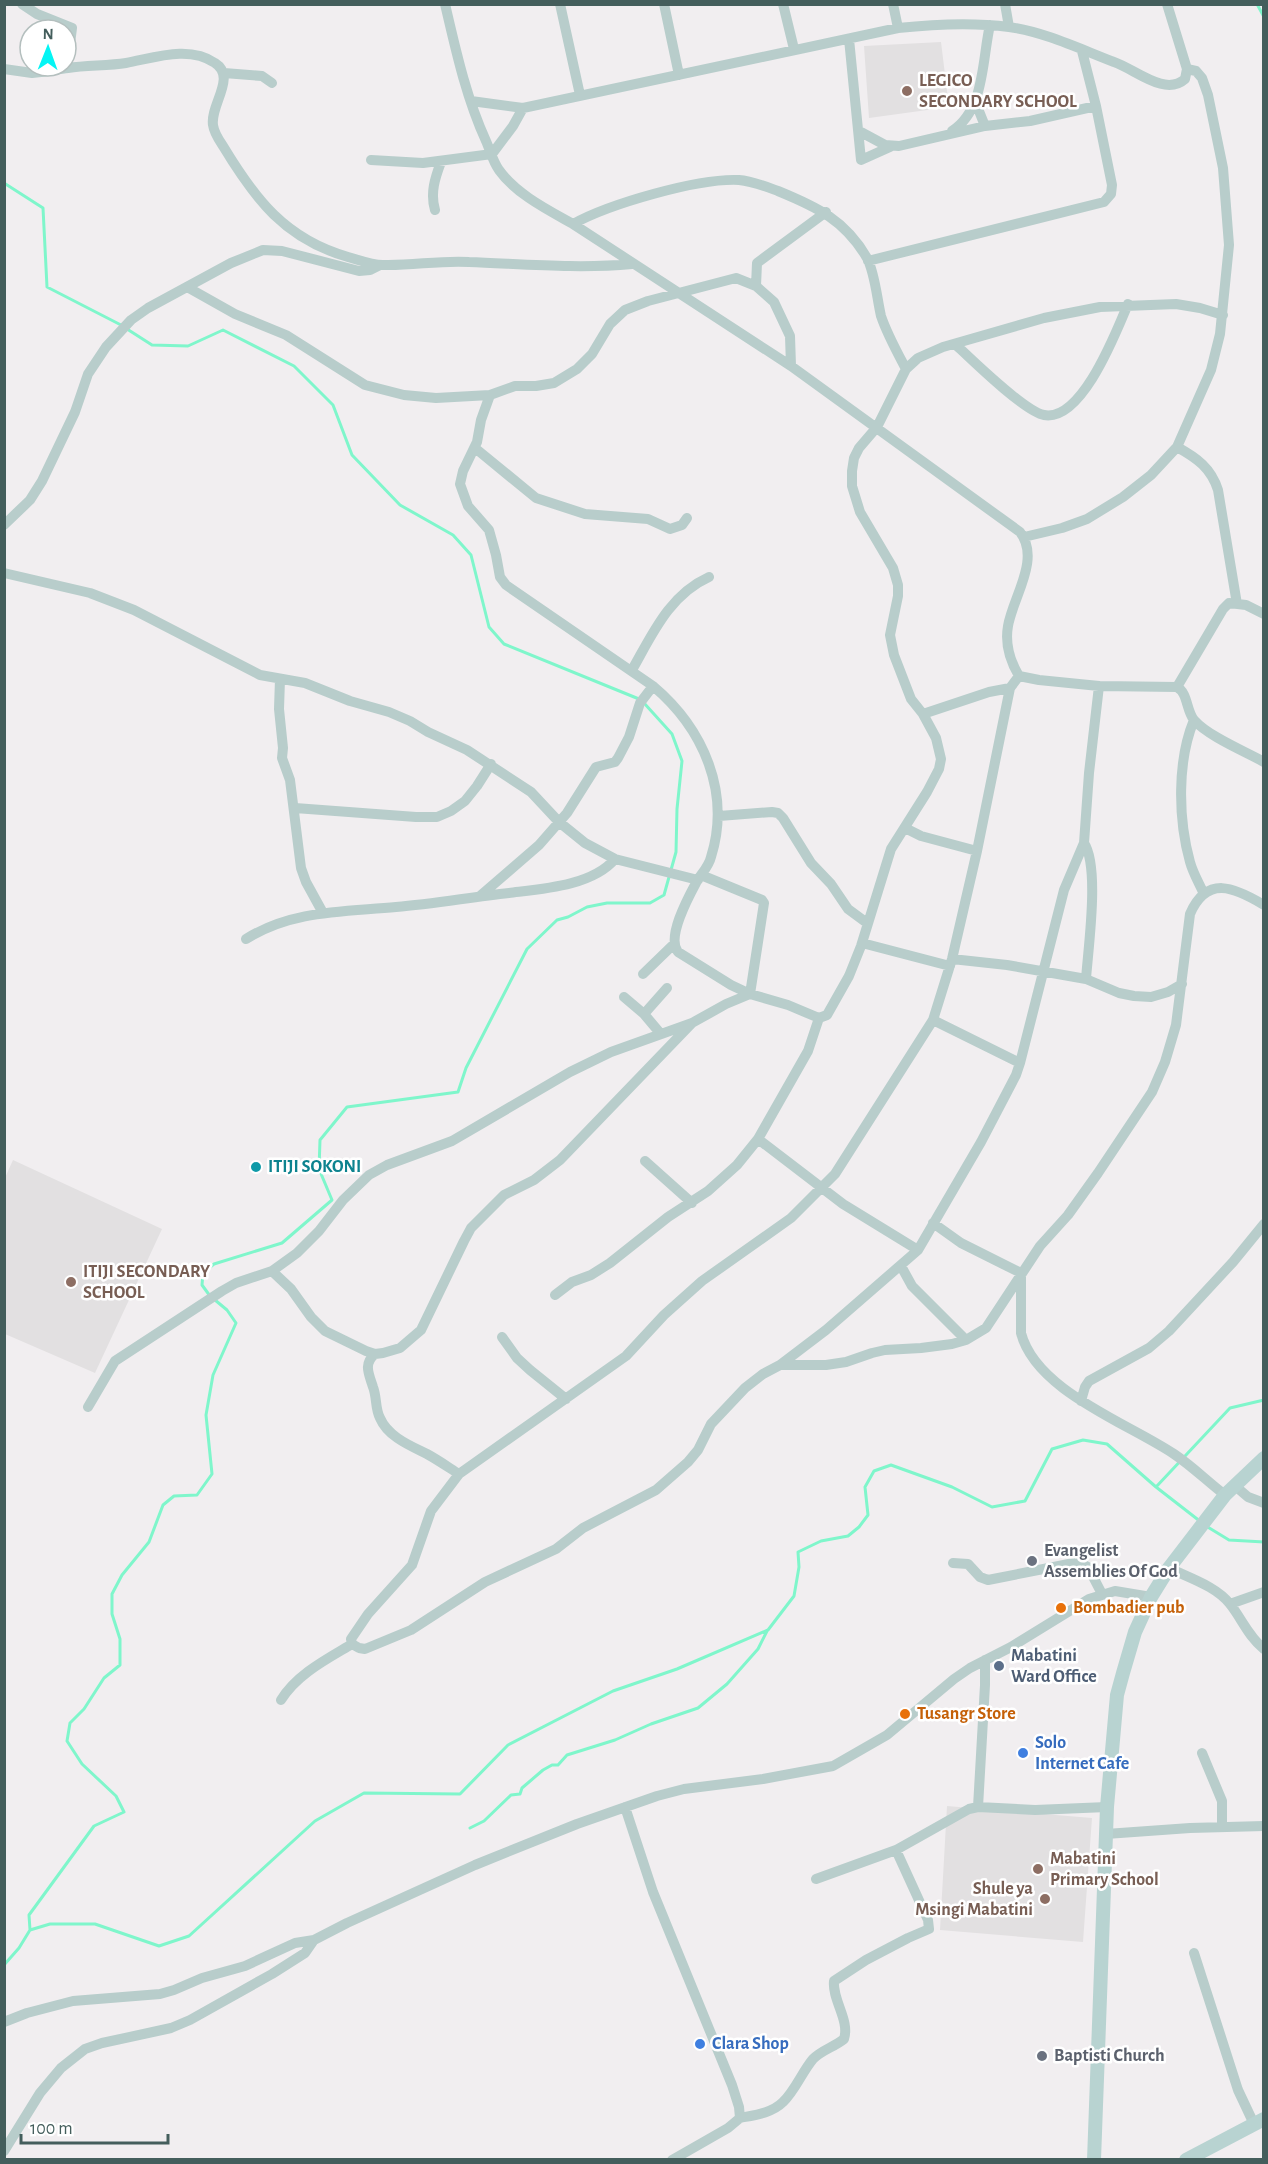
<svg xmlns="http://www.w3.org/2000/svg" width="1268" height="2164" font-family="'Alegreya Sans',sans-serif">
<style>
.education{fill:#e2e0e1}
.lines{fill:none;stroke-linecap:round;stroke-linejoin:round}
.stream{stroke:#7ff6cb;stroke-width:3}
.street{stroke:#b8cdcb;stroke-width:10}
.secondary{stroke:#b8d3d1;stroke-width:14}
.education-dot{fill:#8d6e63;stroke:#fff;stroke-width:2}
.culture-dot{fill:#0f9aa8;stroke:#fff;stroke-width:2}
.worship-dot{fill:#6b7280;stroke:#fff;stroke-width:2}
.food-dot{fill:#e8710a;stroke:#fff;stroke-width:2}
.service-dot{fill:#5c6f8a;stroke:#fff;stroke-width:2}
.shop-dot{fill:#3f7fe0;stroke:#fff;stroke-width:2}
.labels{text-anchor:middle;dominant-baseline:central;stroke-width:5;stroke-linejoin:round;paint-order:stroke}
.education-label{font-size:18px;font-weight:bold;fill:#785e54;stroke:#fff;text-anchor:start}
.culture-label{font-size:18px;font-weight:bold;fill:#0d838f;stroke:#fff;text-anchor:start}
.worship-label{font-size:18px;font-weight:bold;fill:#5b616d;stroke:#fff;text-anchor:start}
.food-label{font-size:18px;font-weight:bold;fill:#c56008;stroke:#fff;text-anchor:start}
.service-label{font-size:18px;font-weight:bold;fill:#4e5e75;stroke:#fff;text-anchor:start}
.shop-label{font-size:18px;font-weight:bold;fill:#366cbe;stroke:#fff;text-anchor:start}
</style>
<rect width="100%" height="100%" fill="#f1eef0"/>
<path class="education" d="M941,42l8,65 -80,11 -5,-72z
M13,1160l149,69 -67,144 -90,-39 -1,-154z
M947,1806l145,12 -9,124 -143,-12z"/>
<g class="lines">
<path class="stream" d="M1257,4l7,13
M4,183l39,25 4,79 74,38
M127,329l25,16 36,1 35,-16 71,36 39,39 19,50 48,50 53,30 18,20 18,72 15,17 135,55
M210,1296l-8,-11 1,-12 11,-9 68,-21 50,-43 -13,-31 1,-29 27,-33 111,-15 8,-24 61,-119 30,-29 11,-3 19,-10 20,-4h43l14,-8 12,-43 1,-43 5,-48 -10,-27 -28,-31
M1156,1487l74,-79 34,-8
M1206,1526l23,14 35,2
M470,1828l14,-7 27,-26 9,-1 2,-6 21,-18 9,-5h6l9,-10 48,-15 36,-16 47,-16 29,-24 31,-35 9,-18
M30,1930l20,-6h45l64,22 30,-10 126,-115 49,-28 96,1 48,-49 105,-54 64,-22 91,-39 26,-34 5,-29 -1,-15 23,-11 27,-5 11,-9 9,-12 -3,-28 9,-16 17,-6 61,22 40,20 33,-6 27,-52 31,-9 24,4 49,43 45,35
M4,1965l15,-17 11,-18 -1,-15 65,-89 30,-14 -8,-16 -34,-32 -15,-23 3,-18 14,-14 20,-31 16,-13v-26l-8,-25v-20l10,-19 27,-33 14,-37 11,-9 23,-1 15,-21 -6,-59 7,-40 23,-52 -9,-13 -12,-10"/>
<path class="street" d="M22,4l15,10 35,14 -5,40
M445,4c11,47 21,93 41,137 4,9 7,21 13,29 17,24 49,40 74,54l218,142 229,166c21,27 -7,65 -12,94 -3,17 2,35 11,50l20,4 60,6 78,1c11,6 9,23 17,33 14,16 50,31 70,42
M560,4l20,91
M664,4l15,71
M783,4l11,45
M893,4l5,24
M1005,4l4,23
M849,39l12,121 29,-13
M4,69l28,4 9,-1c9,-1 18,-3 27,-4 19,-3 39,-2 58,-5 28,-5 63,-18 89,0 22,14 -5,42 -2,62 1,8 6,15 10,21 32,53 62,93 125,111 11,3 23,8 35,8 29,1 57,-5 86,-3 55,2 109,7 163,2
M224,73l38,3 10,7
M471,101l52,7 375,-80c37,-4 74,-6 111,-1 36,5 71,22 105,35 21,7 51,35 71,17l2,-10 -20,-65
M975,101l10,25
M859,131l26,14 14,1 86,-20 45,-5 66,-15
M952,131c33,-21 30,-72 38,-106
M371,160l52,3 69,-9 21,-28 10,-18
M435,210c-5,-17 0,-32 6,-48
M573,224c36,-20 125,-46 166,-44 13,1 28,7 39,11 39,16 67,29 89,67 8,15 10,41 14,58 6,18 16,36 25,53
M868,261l236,-59 7,-8 1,-9 -16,-79 -14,-55
M756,286l1,-23 69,-51
M187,287l48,27 51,21 79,50 39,10 32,3 54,-3 25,-9h21l18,-3 23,-14 15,-15 18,-30 15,-14 23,-9 88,-23 20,8 18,16 16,34 1,30
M955,344c16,15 70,68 89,71 38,7 72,-83 84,-111
M490,395l-9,25 -4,22 -14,29 -3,13 8,22 21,24 7,25 4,22 6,8 147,101c51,43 78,107 58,171 -2,9 -9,16 -14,24 -8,15 -31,56 -19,71l53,33 19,9 14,-91 -2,-3 -61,-25
M1177,447c20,11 34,21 41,43l19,114
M475,448l61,50 49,16 63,5 22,10 12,-4 5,-7
M4,525l26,-25 12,-19 33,-69 13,-38 18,-27 25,-27 17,-12 83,-45 32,-13 19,1 77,20 11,-1 10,-5
M1024,537l38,-9 25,-9 36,-22 28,-22 26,-28 34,-77 9,-36 9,-89 -6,-77 -15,-73 -6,-17 -6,-7 -9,-2
M4,573l86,20 44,17 126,65 45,8 45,18 39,11 21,9 18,11 39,18 64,42 28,30 26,21 30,16 83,21
M632,670c20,-35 37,-75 77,-93
M1019,676l-9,12 -33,163 -25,108 -19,61 -98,154 -44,44 -89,63 -38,34 -38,41 -167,118 -28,37 -19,54 -44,49 -17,25 1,5 7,4 6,1 46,-19 74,-48 71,-33 27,-21 73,-38 32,-28 10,-12 13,-26 34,-36 18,-14 17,-9 46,-35 92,-80 63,-108 35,-67 4,-12 44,-173 20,-47 5,-70 10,-87
M280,679l-1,30 4,39 -1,10 8,22 11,88 5,14 17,31
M1177,687l46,-78 6,-6 17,2 18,9
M923,714l66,-22 21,-4
M1194,720c-17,41 -16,99 -4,142 3,11 9,21 13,30
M295,808l121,9h21l14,-6 14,-10 12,-15 14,-22
M719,816l53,-4 6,1 5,5 28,45 20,21 17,25 19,14
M905,828l16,8 56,15
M1084,843c16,24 4,106 2,136
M480,896l59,-51 28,-32 29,-46 19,-5 3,-4 11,-21 11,-34 13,-17
M246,939c46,-29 97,-27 150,-32 38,-3 75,-10 113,-14 33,-4 83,-7 106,-34
M862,943l88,23
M952,959l55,6 79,14 33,14 15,3 17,1 17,-5 14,-8
M643,974l31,-30
M624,997l20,17 16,19
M644,1014l23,-26
M933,1020l87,43
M758,1139l85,65 75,46
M645,1161l47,42
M933,1223l28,20 60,30v60c15,58 107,90 153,121 18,12 34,28 51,41
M901,1266l11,20 54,54
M272,1271l19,18 20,28 14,14 41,20 9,3 8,-1 17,-5 21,-18 43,-89 7,-13 33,-33 30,-15 26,-20 132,-137
M555,1295l17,-13 19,-7 19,-12 58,-46 40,-26 29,-26 21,-26 50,-88 11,-33
M502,1337l15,21 13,12 36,29
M375,1354c-12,10 -6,20 -2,33 4,10 2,22 7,31 8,19 31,28 47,36 11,6 21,13 32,20
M780,1365h46l20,-3 26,-9 13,-3 36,-2 31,-4 14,-4 20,-12 54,-82 28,-31 30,-42 54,-81 13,-30 11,-37 14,-111c17,-39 44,-27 74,-9
M1081,1401l4,-14 4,-6 60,-33 20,-17 64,-69 31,-38
M88,1407l27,-46 107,-70 14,-8 36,-12 25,-18 22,-22 24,-31 26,-25 18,-10 65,-24 118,-69 41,-20 81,-29 34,-19 24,-10 38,11 31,13 8,-3 22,-39 12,-30 30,-97 36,-57 12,-23 2,-10 -5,-21 -13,-24 -12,-15 -17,-44 -4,-20 8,-39v-11l-5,-17 -33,-56 -8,-26v-15l2,-13 5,-10 18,-21 29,-58 12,-11 25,-11 101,-29 56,-11 76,-3 24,4 23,7
M1234,1485l14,12 16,6
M953,1563l15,1 12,13 8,3 91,-18 9,5 14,27
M1169,1568c20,10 47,18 61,36 12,15 18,32 34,45
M1230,1604l34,-12
M281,1700c16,-26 46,-41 71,-56
M1202,1753l20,48v26
M625,1807l28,85 79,193 7,22 1,11 -12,10 -56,32
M978,1807l7,-122v-25
M1106,1834l84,-6 74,-2
M816,1879l80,-29 73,-41 9,-2 57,3 72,-3
M1194,1953l44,137 16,34
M4,2022l23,-9 46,-12 87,-7 14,-4 28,-12 43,-12 50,-23 19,-3
M740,2118c15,-3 32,-5 43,-16 12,-11 19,-30 30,-43 9,-9 21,-12 31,-20 6,-19 -12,-39 -10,-58l32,-21 42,-22 21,-9 -1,-9 -32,-70
M4,2151l36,-58 21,-25 24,-19 17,-6 69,-15 19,-8 82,-46 33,-21 9,-13 33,-17 128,-58 102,-41 80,-28 27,-7 79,-10 70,-13 54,-31 67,-56 16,-11 41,-21 78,-48 26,-8 36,6"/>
<path class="secondary" d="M1094,2160l13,-353 10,-112 6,-22 12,-41 16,-35 18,-29 56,-73 39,-37
M1186,2160l78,-41"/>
</g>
<g class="education-dot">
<circle cx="907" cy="91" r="6"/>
<circle cx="71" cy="1282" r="6"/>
<circle cx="1038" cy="1869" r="6"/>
<circle cx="1045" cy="1899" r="6"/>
</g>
<circle class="culture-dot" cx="256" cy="1167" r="6"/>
<g class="worship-dot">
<circle cx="1032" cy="1561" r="6"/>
<circle cx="1042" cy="2056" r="6"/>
</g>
<g class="food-dot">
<circle cx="1061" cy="1608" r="6"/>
<circle cx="905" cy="1714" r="6"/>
</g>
<circle class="service-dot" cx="999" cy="1666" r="6"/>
<g class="shop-dot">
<circle cx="1023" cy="1753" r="6"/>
<circle cx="700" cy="2044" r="6"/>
</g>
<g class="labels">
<g class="education-label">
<text x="919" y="81">LEGICO<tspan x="919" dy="21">SECONDARY SCHOOL</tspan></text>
<text x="83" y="1272">ITIJI SECONDARY<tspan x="83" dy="21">SCHOOL</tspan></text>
<text x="1050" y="1859">Mabatini<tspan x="1050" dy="21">Primary School</tspan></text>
<text x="1033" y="1889" text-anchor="end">Shule ya<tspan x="1033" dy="21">Msingi Mabatini</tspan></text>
</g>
<g class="culture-label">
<text x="268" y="1167">ITIJI SOKONI</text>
</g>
<g class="worship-label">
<text x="1044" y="1551">Evangelist<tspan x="1044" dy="21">Assemblies Of God</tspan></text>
<text x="1054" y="2056">Baptisti Church</text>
</g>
<g class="food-label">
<text x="1073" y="1608">Bombadier pub</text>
<text x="917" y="1714">Tusangr Store</text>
</g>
<g class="service-label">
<text x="1011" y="1656">Mabatini<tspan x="1011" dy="21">Ward Office</tspan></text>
</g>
<g class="shop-label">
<text x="1035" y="1743">Solo<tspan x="1035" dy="21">Internet Cafe</tspan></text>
<text x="712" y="2044">Clara Shop</text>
</g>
</g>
<rect width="1268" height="2164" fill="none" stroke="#445e5c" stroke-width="12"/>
<g transform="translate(48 48) rotate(1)"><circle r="28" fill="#ffffff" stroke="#b4bfbe" stroke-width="1.5"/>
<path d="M0-4.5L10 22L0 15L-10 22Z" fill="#04f5f4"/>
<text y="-9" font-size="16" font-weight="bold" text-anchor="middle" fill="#445e5c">N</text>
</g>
<path d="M21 2134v9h147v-9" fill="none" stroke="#445e5c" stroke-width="3"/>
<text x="30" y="2134" font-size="18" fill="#445e5c" stroke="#ffffff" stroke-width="4.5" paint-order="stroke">100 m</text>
</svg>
